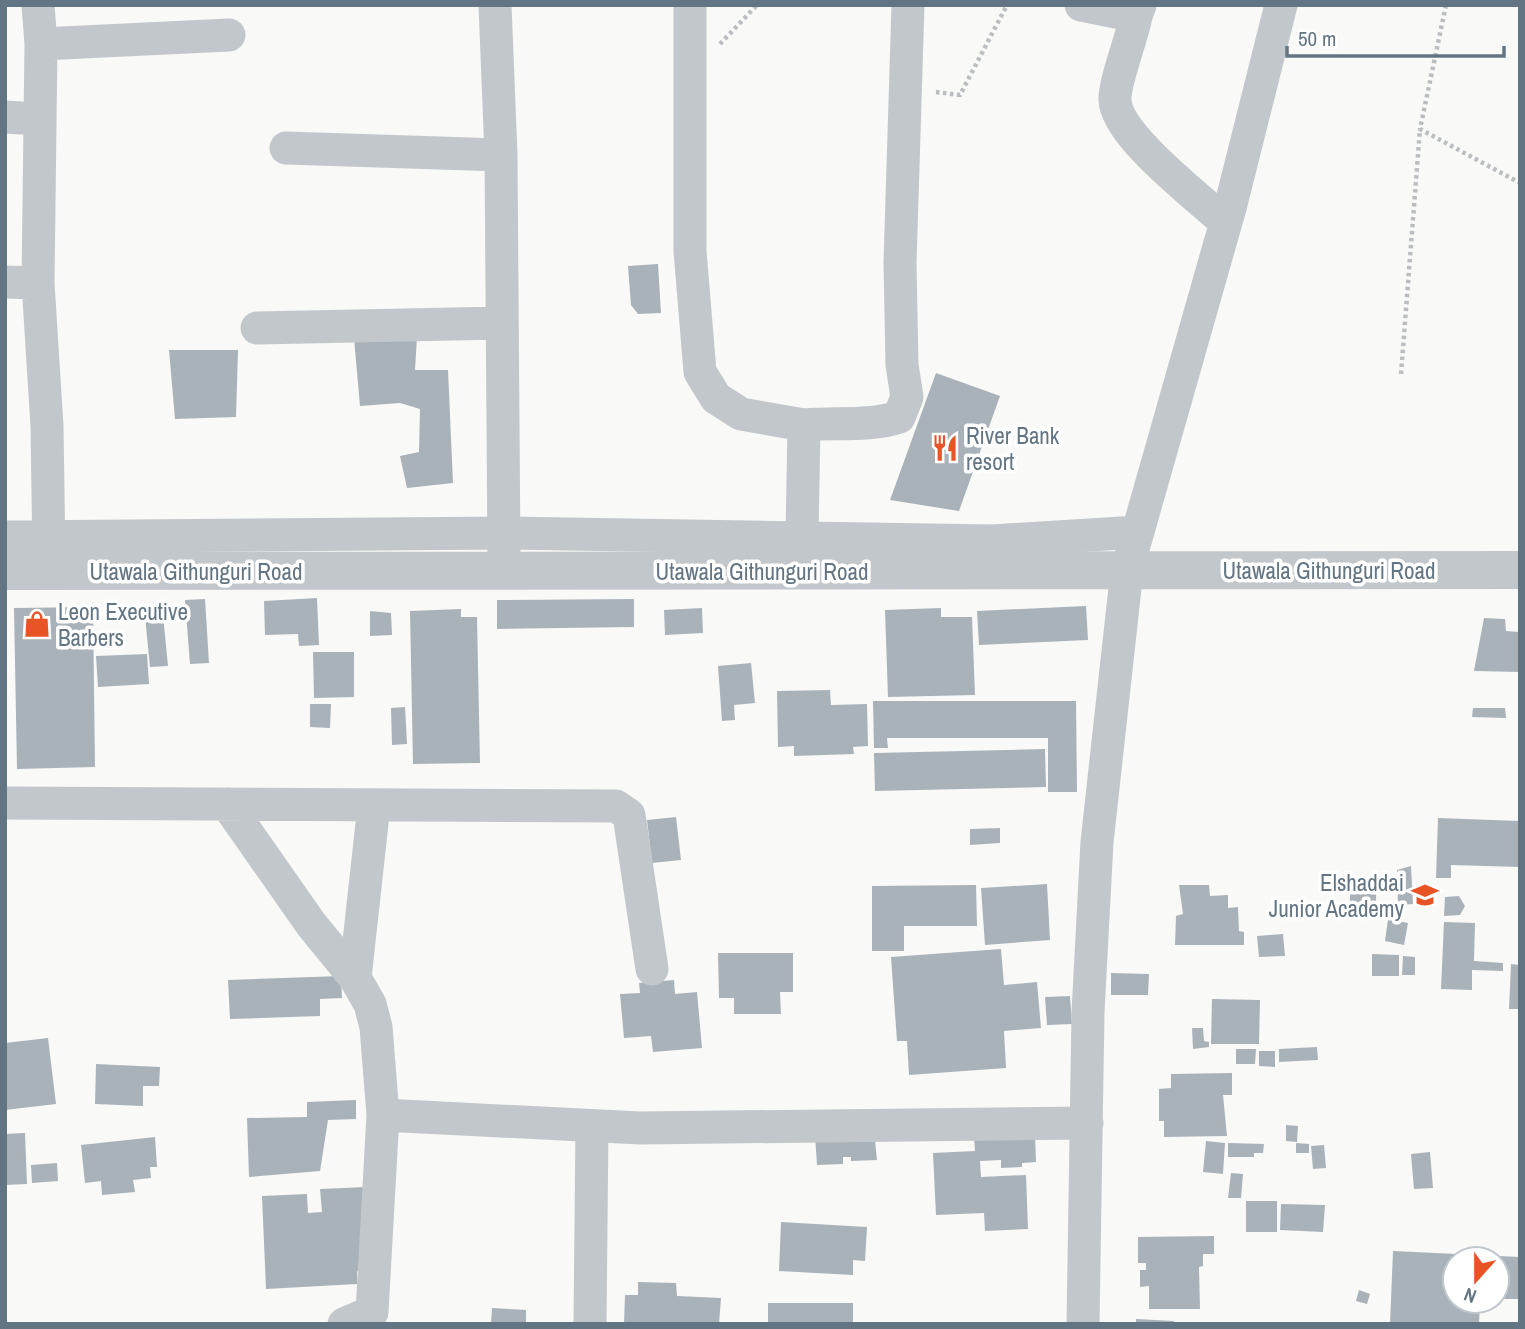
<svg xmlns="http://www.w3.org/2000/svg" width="1525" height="1329" font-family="'Archivo Narrow',sans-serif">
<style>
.building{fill:#a9b2b9}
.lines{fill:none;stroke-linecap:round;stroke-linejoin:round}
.path{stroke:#babec1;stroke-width:4.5;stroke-dasharray:3.5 3.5;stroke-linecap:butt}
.minor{stroke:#c2c7cb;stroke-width:33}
.tertiary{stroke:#c2c7cb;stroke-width:38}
.labels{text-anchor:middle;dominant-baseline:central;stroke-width:7;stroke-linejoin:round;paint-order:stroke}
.poi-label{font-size:23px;fill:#637583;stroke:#fff;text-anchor:start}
.street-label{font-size:23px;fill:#637583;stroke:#fff}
</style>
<rect width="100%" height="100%" fill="#f9f9f7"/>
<path class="building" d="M658,264l3,49 -23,1 -7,-9 -3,-39z
M417,337l-2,33h33l5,113 -46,5 -7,-32 19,-4 1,-43 -20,-6 -40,3 -6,-68z
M169,350h69l-2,67 -61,2z
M936,373l64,23 -41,115 -69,-11z
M317,598l2,47 -20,1 -1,-12 -33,1 -1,-34z
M205,599l4,64 -19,1 -5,-64z
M634,599v28l-137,2v-29z
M162,605l6,61 -18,1 -6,-61z
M1086,606l2,34 -109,5 -2,-34z
M93,607l2,160 -78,2 -3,-161z
M702,608l1,25 -38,2 -1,-25z
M941,608v9h31l3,78 -87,2 -3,-87z
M461,609v8h16l3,146 -67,1 -3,-153z
M370,611l21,2 1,22 -22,1z
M1484,618l21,1 1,12 14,1v40l-46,-1z
M313,652h41v45l-40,1z
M147,654l2,30 -51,3 -2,-31z
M751,663l4,40 -21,2 1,15 -13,1 -4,-55z
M830,690l1,15 36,-1 1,42 -15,1 1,7 -60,2v-10l-16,1 -1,-56z
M873,701h203l1,91h-29v-54h-161l1,10h-14z
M310,704h21l-1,24 -20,-1z
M405,707l2,37 -15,1 -1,-37z
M1473,708h32l1,10 -34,-1z
M1045,749l1,38 -171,4 -1,-38z
M676,817l5,43 -29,3 -5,-43z
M1438,818l82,3v46l-69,-2v13h-15z
M1000,828v15l-30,2v-16z
M1411,866l2,38 -15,1 -1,-35z
M1351,878l26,1 -2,40 -26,-2z
M1047,884l3,56 -65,5 -4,-57z
M976,885l1,41h-73v25h-32v-65z
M1179,885h30l1,11 18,-1v13l10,-1 1,24 5,1v13h-69l1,-29 7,-2z
M1459,896l6,10 -5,9 -16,1 1,-19z
M1388,919l20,4 -4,22 -19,-4z
M1444,922l31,1 -1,38 29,2v8l-31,-1v20l-31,-1z
M1283,934l2,22 -26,1 -2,-21z
M1001,949l3,36 33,-3 4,46 -37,3 2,37 -97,7 -2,-34h-10l-6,-84z
M718,953h75v39h-13l1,22h-47v-16h-15z
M1372,954l27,1v21h-27z
M1403,956l12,1v18h-13z
M1511,964l9,1v44h-11z
M1111,973l38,1 -1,21h-37z
M341,976l1,22 -22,1v17l-90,3 -2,-39z
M674,980l1,14 22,-2 5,56 -49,4 -2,-16 -27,2 -4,-44 20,-1 -1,-10z
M1070,996l2,28 -25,1 -2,-28z
M1212,999l48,1 -1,44h-48z
M1192,1028h11l1,13 5,1v5l-16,2z
M48,1038l8,66 -51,6v-67z
M1317,1047l1,13 -39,2v-13z
M1236,1049h20l-1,15h-19z
M1259,1051h16v16l-16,-1z
M96,1064l64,3 -1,19h-16v20l-48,-2z
M1232,1073v22h-9l4,41 -63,1v-16h-5v-32l12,-1v-14z
M356,1100v19l-28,1 -8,51 -71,6 -2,-59 60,-1v-15z
M1286,1125l12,1 -1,16 -11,-1z
M874,1131l3,29 -26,1v-4h-8v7l-26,1 -2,-30z
M25,1133l2,51 -22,1v-51z
M1035,1135l1,27 -14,1v4l-21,1v-8l-21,1 1,16 45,-2 2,54 -43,2 -1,-18 -48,2 -3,-62 42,-2 -1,-14z
M155,1137l2,30h-7l1,11 -18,2 2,12 -33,3 -1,-14 -16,2 -4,-38z
M1206,1141l19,2 -2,31 -20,-2z
M1228,1143l36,1 -1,9h-9v4h-26z
M1296,1143l13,1v9h-13z
M1324,1145l2,23 -13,1 -2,-23z
M1430,1152l3,36 -19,1 -3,-35z
M57,1163l1,18 -26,2 -1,-18z
M1231,1173l12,1 -2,24h-13z
M366,1187l5,84h-14v13l-91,5 -4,-93 45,-2 1,19 14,-1 -2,-23z
M1246,1201h31v31h-31z
M1281,1204l44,1 -2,27 -43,-2z
M781,1222l86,5 -2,34 -12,-1v15l-74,-4z
M1214,1236v18h-11v12l-4,1 1,42h-51v-23l-9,1v-17h6v-7h-8v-26z
M1393,1251l127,6v42h-23v-40h-42v42h25l-1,23h-89z
M638,1282l38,1 1,13 44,2 -2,26h-95l1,-29h13z
M1359,1290l11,4 -3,10 -11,-3z
M768,1303h85v21h-85z
M492,1308l34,2v14h-35z
M1136,1319l38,2 -1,3h-37z"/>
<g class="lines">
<path class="path" d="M1446,5l-26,124 100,54
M720,44l37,-39
M936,92l24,3 47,-90
M1401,374l19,-245"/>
<path class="minor" d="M38,5l3,39 -3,239 9,143 2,133
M495,5l6,150 3,401
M690,5v246l10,121 16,26 25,16 63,11 -2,112
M1081,5l55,11 4,-11
M1136,16c-4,22 -22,67 -21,84 1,35 83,97 110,122
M41,44l188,-9
M5,117l34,2
M286,148l215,7
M5,282l33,1
M257,328l245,-5
M804,425c31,-3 65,2 95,-8l8,-20 -5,-32 -2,-102 8,-258
M5,537l499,-4 488,8 146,-9
M5,803l611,3 13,9 23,154
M227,804l84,120 44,54 15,26 6,23 7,88 -11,197 -28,12
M355,978l19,-173
M383,1115l257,13 447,-5
M590,1324l2,-198
M1083,1324l5,-312 9,-170 30,-272 103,-362 51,-203"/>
<path class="tertiary" d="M5,571l1515,-1"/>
</g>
<defs>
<symbol id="restaurant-bare" viewBox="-9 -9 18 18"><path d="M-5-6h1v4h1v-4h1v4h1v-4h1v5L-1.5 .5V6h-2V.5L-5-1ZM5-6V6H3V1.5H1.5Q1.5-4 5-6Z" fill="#e95427" stroke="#fff" stroke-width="2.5" paint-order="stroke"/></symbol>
<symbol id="shop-bare" viewBox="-9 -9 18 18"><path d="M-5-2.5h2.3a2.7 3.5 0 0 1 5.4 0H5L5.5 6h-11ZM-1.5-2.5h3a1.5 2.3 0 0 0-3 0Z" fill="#e95427" stroke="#fff" stroke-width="2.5" paint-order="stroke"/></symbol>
<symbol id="school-bare" viewBox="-9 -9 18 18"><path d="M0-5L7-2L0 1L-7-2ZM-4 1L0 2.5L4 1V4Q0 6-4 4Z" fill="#e95427" stroke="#fff" stroke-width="2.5" paint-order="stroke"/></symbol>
</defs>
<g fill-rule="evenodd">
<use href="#restaurant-bare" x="926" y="429" width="38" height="38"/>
<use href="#shop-bare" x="18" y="605" width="38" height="38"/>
<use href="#school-bare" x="1406" y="876" width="38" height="38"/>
</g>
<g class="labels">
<g class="poi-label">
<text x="966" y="435">River Bank<tspan x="966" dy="26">resort</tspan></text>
<text x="58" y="611">Leon Executive<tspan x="58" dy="26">Barbers</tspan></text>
<text x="1404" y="882" text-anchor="end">Elshaddai<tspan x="1404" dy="26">Junior Academy</tspan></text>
</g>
<g class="street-label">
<text x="1329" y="570">Utawala Githunguri Road</text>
<text x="196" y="571">Utawala Githunguri Road</text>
<text x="762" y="571">Utawala Githunguri Road</text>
</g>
</g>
<rect width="1525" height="1329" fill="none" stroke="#637583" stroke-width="14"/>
<g transform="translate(1476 1280) rotate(201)"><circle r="33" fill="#ffffff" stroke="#c1c8cd" stroke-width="2"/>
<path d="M0-5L12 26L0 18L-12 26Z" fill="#e95427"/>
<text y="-10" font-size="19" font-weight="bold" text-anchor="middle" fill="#637583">N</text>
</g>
<path d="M1287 46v10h217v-10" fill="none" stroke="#637583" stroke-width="3.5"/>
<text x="1298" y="46" font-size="21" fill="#637583" stroke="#ffffff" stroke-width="5" paint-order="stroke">50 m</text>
</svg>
